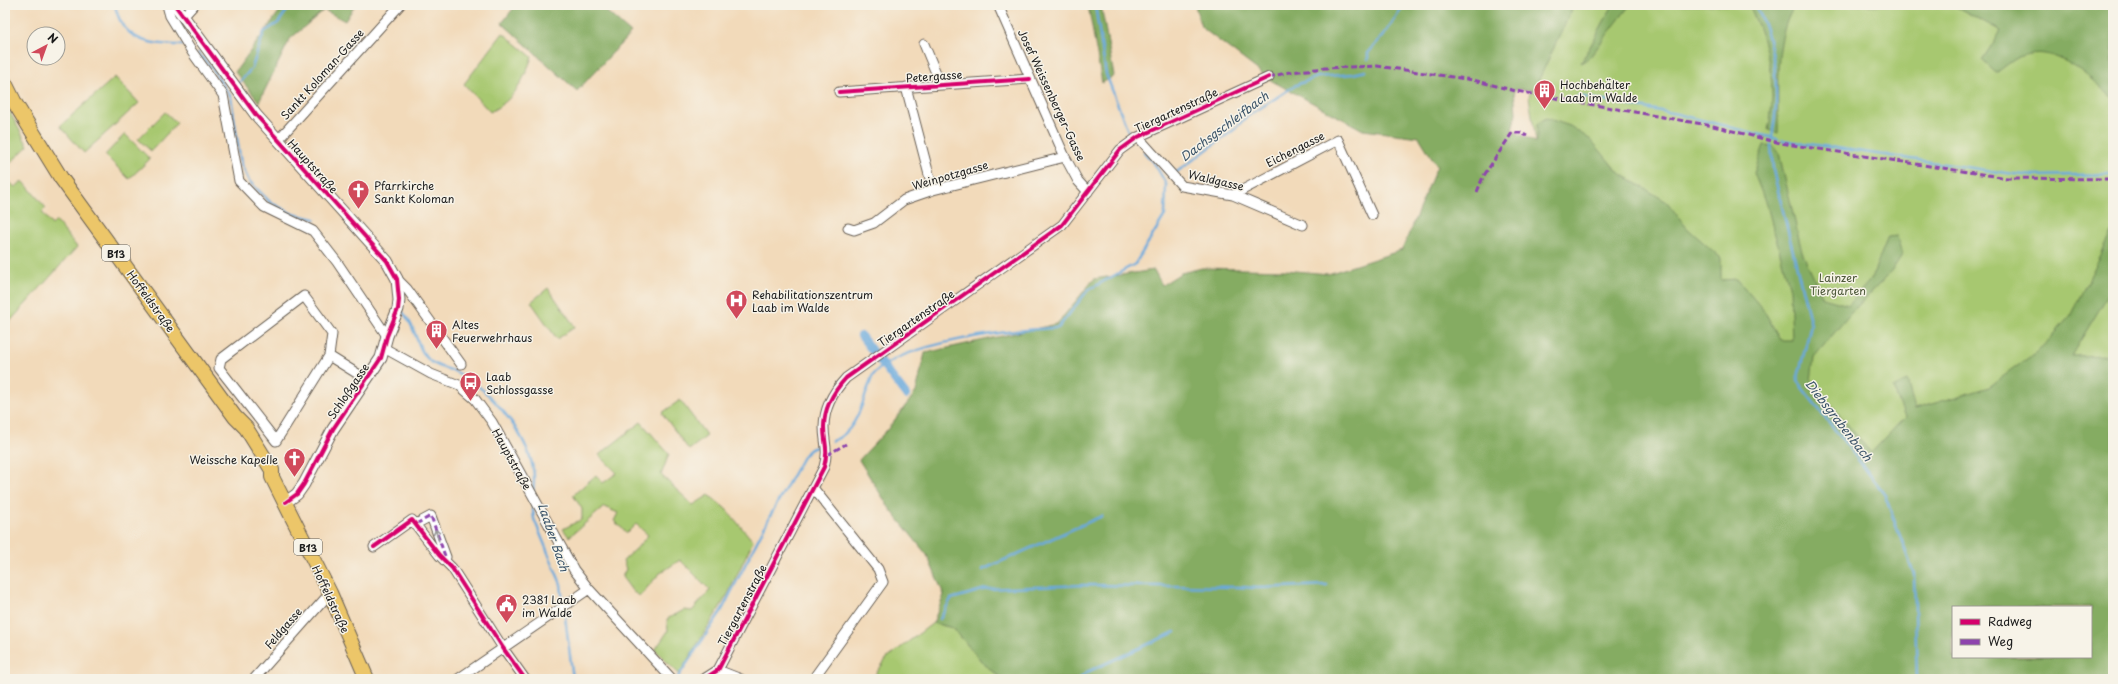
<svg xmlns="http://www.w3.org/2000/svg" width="2118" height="684" font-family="'Playpen Sans',sans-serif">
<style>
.green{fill:#a7c870;stroke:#627246;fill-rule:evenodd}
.forest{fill:#85ac62;stroke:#50643f;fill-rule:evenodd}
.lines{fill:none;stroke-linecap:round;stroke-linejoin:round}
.stream{stroke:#69a9dc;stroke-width:2.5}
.canal{stroke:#69a9dc;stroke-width:8}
.minor-casing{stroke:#675e53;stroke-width:11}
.tertiary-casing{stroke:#675e53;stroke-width:13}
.primary-casing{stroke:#675e53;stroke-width:16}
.minor{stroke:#fff;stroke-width:9}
.tertiary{stroke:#fff;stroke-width:11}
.primary{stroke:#ecc669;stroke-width:14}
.quiet{stroke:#8e44ad;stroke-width:3;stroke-dasharray:6 3;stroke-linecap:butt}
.cycleway-casing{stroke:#f7f3e8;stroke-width:6}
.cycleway{stroke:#d6006c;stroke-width:4}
.oneway{stroke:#999}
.labels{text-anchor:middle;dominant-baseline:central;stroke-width:3;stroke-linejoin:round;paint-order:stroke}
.shield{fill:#f7f3e8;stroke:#5e5c59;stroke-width:1}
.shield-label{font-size:10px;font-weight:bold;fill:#1c1c1c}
.street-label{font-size:11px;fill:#1c1c1c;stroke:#f7f3e8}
.poi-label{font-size:11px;fill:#1c1c1c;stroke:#f7f3e8;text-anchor:start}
.park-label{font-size:11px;fill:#4d5839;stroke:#f7f3e8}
.water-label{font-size:12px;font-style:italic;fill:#3b5469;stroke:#f7f3e8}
</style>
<rect width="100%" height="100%" fill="#f7f3e8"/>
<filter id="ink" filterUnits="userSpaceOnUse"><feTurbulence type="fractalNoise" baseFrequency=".025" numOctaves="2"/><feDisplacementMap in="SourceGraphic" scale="8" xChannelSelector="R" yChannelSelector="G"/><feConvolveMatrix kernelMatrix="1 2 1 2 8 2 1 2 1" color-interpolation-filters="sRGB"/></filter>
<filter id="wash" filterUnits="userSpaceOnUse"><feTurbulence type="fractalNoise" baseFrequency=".012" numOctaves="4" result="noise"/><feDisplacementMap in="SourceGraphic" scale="16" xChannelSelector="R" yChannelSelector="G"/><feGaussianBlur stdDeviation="0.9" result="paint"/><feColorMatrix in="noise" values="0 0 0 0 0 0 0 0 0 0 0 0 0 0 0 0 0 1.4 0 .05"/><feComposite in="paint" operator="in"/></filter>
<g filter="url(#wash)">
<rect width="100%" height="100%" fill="#f2daba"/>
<path class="green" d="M1568,5h545v674h-515l8,-87 -77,-495 2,-9zM1953,607h138v50h-138z
M503,33l29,24c-10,26 -16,41 -42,55l-26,-28z
M115,77l24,26 -55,50 -24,-27z
M5,103l23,43 -23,22z
M165,112l12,11 -26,28 -13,-12z
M125,134l25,25 -21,20 -24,-24z
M5,178l10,9 8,-6 23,27 -4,4 10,13 4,-4 21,26 -72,80z
M548,288l27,39 -18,12 -26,-37z
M680,400l27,36 -18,14 -27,-37z
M641,422l28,32 -8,21 32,30 16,-10 17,14 27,32 -25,53 -49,80 -24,-24 13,-19 -1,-12 17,-9 8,1 18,-21 -30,-30 -21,14 -19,22 -7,-4 -11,-15 4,-8 -3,-8 14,-13 11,-13 -12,-11 -9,9 -13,-12 4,-8 -14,-6 -35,30 -6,-8 19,-10v-10l-9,-14 23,-20 7,8 14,-10 -18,-18z
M933,623l20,5 30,35 19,16h-130l15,-21z"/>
<path class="forest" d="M284,5h71l-10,16 -21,-11 -34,29 -31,63 -24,-30z
M516,5h83l32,28 -54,58 -75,-68z
M1088,5h13l13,71 -12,7z
M1195,5h379l-40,85 -20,-1 2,24 -4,17 25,13v-19l9,-6 24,8 21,14 27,32 49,30 20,26 34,30v22l16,-1 28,33 15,28h12l-2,-50 -22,-81 -14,-36 10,-28 10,1 5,7 23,99 21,46 25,7 23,-26 17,-42 9,-1 5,19 -11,17 -40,41 -37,44 -3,23 60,73 34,-36 -12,-29 14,-7 8,28 74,-22 54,-40 27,-31 43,-85v56l-42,69 42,-1v324h-1111l-19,-16 -30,-35 -20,-5 11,-28 -17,-40 -37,-46 -31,-49 28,-30 29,-38 9,-39 132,-29 37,-45 60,-9 8,15 19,-12 21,-5 83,2 43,4 74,-24 35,-84 -18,-29 -56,-7 -91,-49 -71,-54zM1953,607h138v50h-138z
M1613,5h17l-40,52 -9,6z
M1749,5h46c-23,36 -16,88 -17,128l-10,-3c10,-44 0,-85 -19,-125z
M1953,5h160v93c-25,-21 -58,-56 -94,-41 -8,4 -16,11 -23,16l-14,-13 19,-29z"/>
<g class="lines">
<path class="stream" d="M115,5c7,37 36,40 68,40
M1095,5l11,69 22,57
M1755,5c16,27 22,66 21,97 0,12 -3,25 -4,37
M198,53l13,14 20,30 10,67 8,17 21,21 23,12 22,5
M1368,59v-6l18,-21 18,-27
M238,84l14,-16 12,-36 14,-9 13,-18
M1578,96l99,18 101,25
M1782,140l224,33 28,3 79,-2
M1771,144l2,26 38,155 -14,56 87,112 30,81 3,105
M1174,174l61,-45 10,-11 51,-33 21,-8 36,-3 13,-3
M402,311c2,3 5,6 7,10 8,13 9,30 21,40 8,7 19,7 28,12 32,16 69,61 75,96 2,7 1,15 0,22
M832,441c22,-7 29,-33 36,-53 2,-4 3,-11 6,-14 27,-32 143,-45 184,-46l30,-38 47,-26 30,-49 1,-31 -10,-18 -12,-14
M532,502l2,17 27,65 2,19
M982,570l120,-54
M564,608l9,71
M940,619l11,-20 35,-10 98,-4 155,2 19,1 69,-3
M678,677l44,-67 48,-94 34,-61 7,-6 10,-4
M1079,679l8,-7 88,-40"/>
<path class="canal" d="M861,336l45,59"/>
</g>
</g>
<g filter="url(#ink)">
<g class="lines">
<defs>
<path id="minor" d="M167,5l3,11 22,36 31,43 16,86 25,26 49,24 24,31 50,74
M998,5l67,152 13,24 10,11
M183,17l11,-12
M924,44l17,41
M906,87l27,103
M839,92l191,-13
M1138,137l44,49 51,9 70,30
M278,140l122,-135
M1233,195l105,-55 34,75
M848,228l6,2 20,-7 30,-23 29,-10 132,-33
M397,279l10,10 54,75
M384,348l47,26 28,11 16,14 17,23 82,148 15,19 83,90
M329,356l3,-22 -28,-38 -83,63 -2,9 57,73 53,-85 37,23
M416,524l15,-8 15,41
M374,547l38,-27 27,35 13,13 51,80 22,31
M718,670l23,9
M254,679l76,-86
M458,679l131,-90
M704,679l14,-9 106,-203c5,-19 0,-23 0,-40 0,-20 9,-35 22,-49l216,-153 58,-75 18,-13 131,-60
M813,679l70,-97 -5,-13 -64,-80"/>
<path id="tertiary" d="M175,5l81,110 131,146 10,18 2,21 -1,9 -11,27 -6,22 -48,71 -29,55 -7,10 -11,8"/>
<path id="primary" d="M5,83l11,22 45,73 174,239 11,11 26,42v7l58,116 37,86"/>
</defs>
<use href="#minor" class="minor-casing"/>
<use href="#tertiary" class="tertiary-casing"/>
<use href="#primary" class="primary-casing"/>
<use href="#minor" class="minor"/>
<use href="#tertiary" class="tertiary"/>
<use href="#primary" class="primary"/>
<path class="quiet" d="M1269,77l21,-5 35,-4 52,-2 96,14 43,11 197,35 67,17 227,35 106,1
M1477,192l6,-15 29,-44h9l6,3
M827,455l19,-11
M416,524l15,-8 14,40"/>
<defs>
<path id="cycleway" d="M175,5l81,110 131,146 10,18 2,21 -1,9 -11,27 -6,22 -48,71 -29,55 -7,10 -11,8
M839,92l191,-13
M374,547l38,-27 27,35 13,13 51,80 22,31
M704,679l14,-9 106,-203c5,-19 0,-23 0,-40 0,-20 9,-35 22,-49l216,-153 58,-75 18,-13 131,-60"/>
</defs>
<use href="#cycleway" class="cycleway-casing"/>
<use href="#cycleway" class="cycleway"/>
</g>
<defs><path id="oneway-shaft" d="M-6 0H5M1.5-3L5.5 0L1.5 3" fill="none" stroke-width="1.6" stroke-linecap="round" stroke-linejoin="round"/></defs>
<use class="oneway" href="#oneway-shaft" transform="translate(437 535) rotate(-107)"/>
</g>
<defs>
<symbol id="building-pin" viewBox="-11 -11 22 30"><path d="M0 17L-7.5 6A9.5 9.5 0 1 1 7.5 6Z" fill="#d1495b" stroke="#f7f3e8"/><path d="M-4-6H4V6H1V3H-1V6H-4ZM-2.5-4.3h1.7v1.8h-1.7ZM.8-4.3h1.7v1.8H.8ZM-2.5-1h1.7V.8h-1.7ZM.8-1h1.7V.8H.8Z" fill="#fff"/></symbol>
<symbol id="church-pin" viewBox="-11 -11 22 30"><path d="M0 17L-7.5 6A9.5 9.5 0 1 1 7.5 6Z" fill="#d1495b" stroke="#f7f3e8"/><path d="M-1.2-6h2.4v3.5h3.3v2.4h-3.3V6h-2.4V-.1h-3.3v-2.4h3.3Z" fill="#fff"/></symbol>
<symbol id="hospital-pin" viewBox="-11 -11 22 30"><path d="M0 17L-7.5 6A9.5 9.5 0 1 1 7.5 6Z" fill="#d1495b" stroke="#f7f3e8"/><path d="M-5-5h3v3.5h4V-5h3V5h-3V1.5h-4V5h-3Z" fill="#fff"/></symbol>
<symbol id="bus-pin" viewBox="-11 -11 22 30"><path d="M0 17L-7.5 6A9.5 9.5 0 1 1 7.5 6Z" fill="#d1495b" stroke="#f7f3e8"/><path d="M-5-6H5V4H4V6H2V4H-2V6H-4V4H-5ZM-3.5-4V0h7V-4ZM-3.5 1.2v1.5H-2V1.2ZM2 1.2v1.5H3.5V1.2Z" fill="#fff"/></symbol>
<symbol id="civic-pin" viewBox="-11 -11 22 30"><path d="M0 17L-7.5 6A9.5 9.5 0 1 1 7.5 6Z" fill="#d1495b" stroke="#f7f3e8"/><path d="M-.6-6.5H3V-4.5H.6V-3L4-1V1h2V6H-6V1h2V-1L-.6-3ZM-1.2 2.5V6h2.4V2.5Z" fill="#fff"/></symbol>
</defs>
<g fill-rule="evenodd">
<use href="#building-pin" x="1532" y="78" width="25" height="34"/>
<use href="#church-pin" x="346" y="178" width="25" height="34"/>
<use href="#hospital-pin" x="724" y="288" width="25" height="34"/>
<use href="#building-pin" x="424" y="318" width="25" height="34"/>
<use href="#bus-pin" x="458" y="370" width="25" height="34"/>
<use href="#church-pin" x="282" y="446" width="25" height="34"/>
<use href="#civic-pin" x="494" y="592" width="25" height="34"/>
</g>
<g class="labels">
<g class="shield">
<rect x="102" y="245" width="28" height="16" rx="3"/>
<rect x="294" y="539" width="28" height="16" rx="3"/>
</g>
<g class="shield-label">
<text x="116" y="253">B13</text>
<text x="308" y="547">B13</text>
</g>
<g class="street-label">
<text transform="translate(322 74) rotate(-48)">Sankt Koloman-Gasse</text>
<text transform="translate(934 76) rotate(-4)">Petergasse</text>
<text transform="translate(1052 95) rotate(65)">Josef Weissenberger-Gasse</text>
<text transform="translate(1176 110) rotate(-25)">Tiergartenstraße</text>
<text transform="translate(1295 149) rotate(-27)">Eichengasse</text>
<text transform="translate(313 166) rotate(48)">Hauptstraße</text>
<text transform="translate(950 175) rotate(-16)">Weinpotzgasse</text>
<text transform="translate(1216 180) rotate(13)">Waldgasse</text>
<text transform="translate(151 301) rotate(54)">Hoffeldstraße</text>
<text transform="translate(916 318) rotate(-35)">Tiergartenstraße</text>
<text transform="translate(348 391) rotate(-56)">Schloßgasse</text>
<text transform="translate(512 459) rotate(61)">Hauptstraße</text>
<text transform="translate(331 599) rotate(65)">Hoffeldstraße</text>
<text transform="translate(742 605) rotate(-62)">Tiergartenstraße</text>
<text transform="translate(283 628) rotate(-49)">Feldgasse</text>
</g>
<g class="poi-label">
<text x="1560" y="84">Hochbehälter<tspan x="1560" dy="13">Laab im Walde</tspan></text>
<text x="374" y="185">Pfarrkirche<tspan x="374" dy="13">Sankt Koloman</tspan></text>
<text x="752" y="294">Rehabilitationszentrum<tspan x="752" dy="13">Laab im Walde</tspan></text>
<text x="452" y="324">Altes<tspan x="452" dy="13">Feuerwehrhaus</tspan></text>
<text x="486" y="376">Laab<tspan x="486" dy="13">Schlossgasse</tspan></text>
<text x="278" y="459" text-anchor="end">Weissche Kapelle</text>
<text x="522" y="599">2381 Laab<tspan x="522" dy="13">im Walde</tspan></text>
</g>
<g class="park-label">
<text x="1838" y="277">Lainzer<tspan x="1838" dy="13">Tiergarten</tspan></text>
</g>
<g class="water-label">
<text transform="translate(1224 126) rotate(-37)">Dachsgschleifbach</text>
<text transform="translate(1839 420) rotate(52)">Diebsgrabenbach</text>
<text transform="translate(554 537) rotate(71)">Laaber Bach</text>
</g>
</g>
<rect width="2118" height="684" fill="none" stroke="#f7f3e8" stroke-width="20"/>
<rect x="1952" y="606" width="140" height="52" fill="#f7f3e8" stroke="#9f9d96"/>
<rect x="1960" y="619" width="20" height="6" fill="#d6006c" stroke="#9f9d96"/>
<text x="1988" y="626" font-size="12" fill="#1c1c1c">Radweg</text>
<rect x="1960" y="639" width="20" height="6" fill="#8e44ad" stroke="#9f9d96"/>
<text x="1988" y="646" font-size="12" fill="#1c1c1c">Weg</text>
<g transform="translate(46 46) rotate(41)"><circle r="19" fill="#f7f3e8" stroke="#9f9d96"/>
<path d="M0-3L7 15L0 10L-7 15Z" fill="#d1495b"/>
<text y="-6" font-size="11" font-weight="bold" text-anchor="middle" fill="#1c1c1c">N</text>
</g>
</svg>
